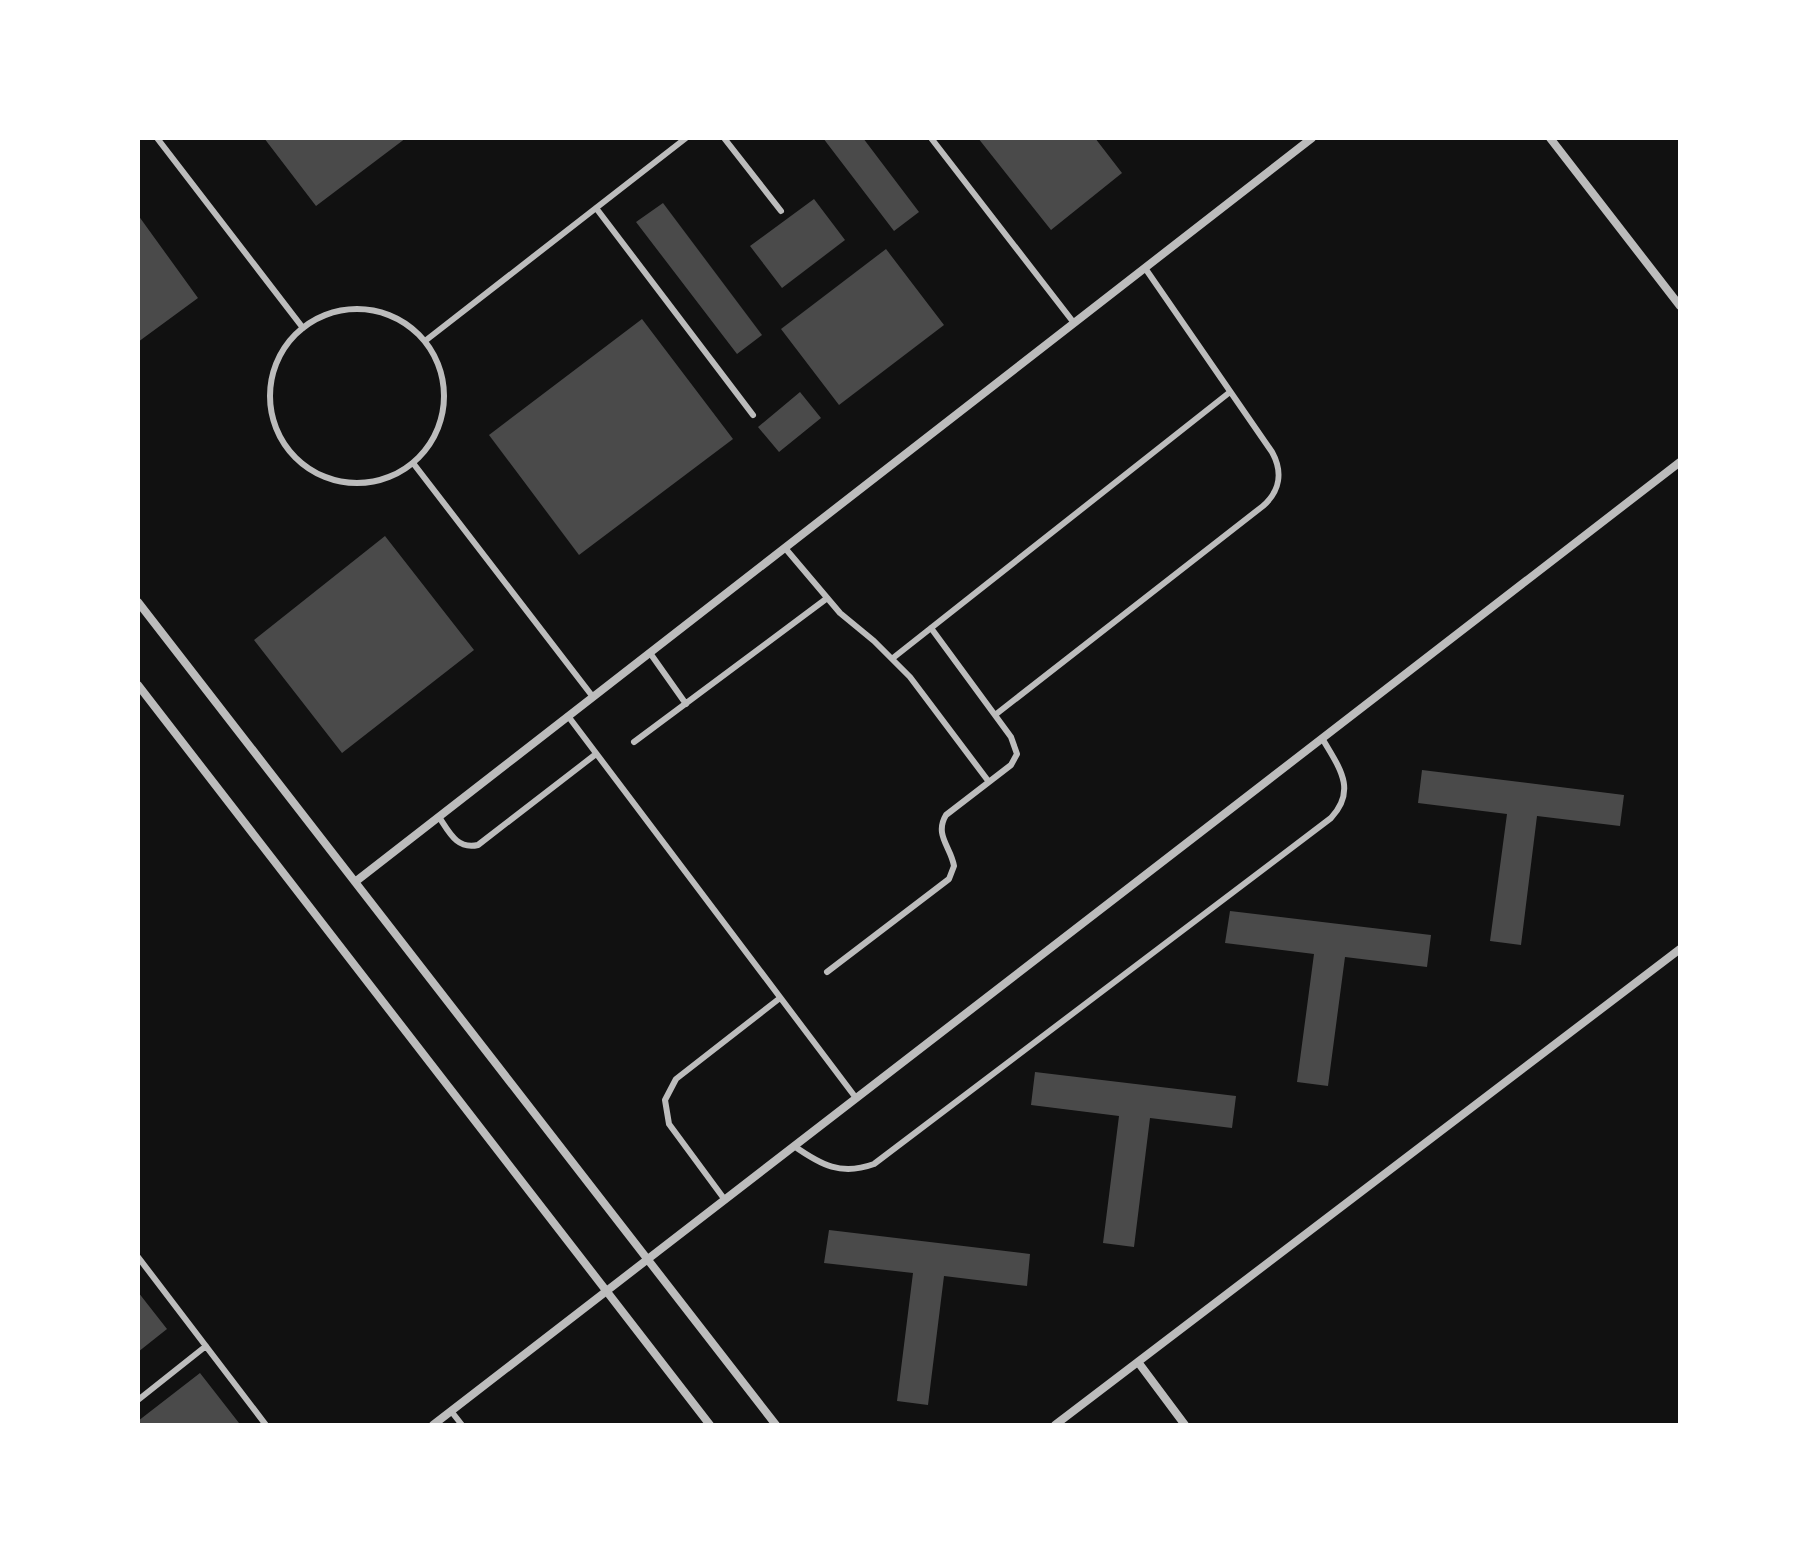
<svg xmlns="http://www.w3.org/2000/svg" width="1818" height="1563" font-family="Poppins,sans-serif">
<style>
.building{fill:#4a4a4a}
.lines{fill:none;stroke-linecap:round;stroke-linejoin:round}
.service{stroke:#bcbcbc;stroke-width:6}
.minor{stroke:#bcbcbc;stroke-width:8}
</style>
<rect width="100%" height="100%" fill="#111"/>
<path class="building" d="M264,138h142l-90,68z
M823,138h40l56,74 -25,19z
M978,138h117l27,35 -71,57z
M814,199l31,41 -63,48 -32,-42z
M663,203l99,132 -25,19 -101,-132z
M138,215l60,83 -60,44z
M886,249l58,76 -105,80 -58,-76z
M642,319l91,120 -154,116 -90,-120z
M800,392l21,26 -42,34 -21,-25z
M385,536l89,114 -132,103 -88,-113z
M1422,770l202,25 -4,31 -83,-10 -16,129 -31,-4 17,-127 -89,-11z
M1230,911l201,24 -4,32 -82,-10 -17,129 -31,-4 17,-128 -89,-11z
M1035,1072l201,24 -4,32 -82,-10 -16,129 -31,-4 16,-127 -88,-11z
M829,1230l201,24 -3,32 -83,-10 -16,129 -31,-4 16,-128 -89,-10z
M138,1292l29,37 -29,23z
M200,1373l39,50 -101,2v-4z"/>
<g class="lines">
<path class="service" d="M157,138l146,190
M724,138l57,73
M931,138l143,185
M596,208l157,207
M270 396a87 87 0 1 1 174 0a87 87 0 1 1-174 0Z
M425,341l261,-203
M413,463l180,234
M785,548l55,65 34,28 36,36 79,105
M650,653l36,51
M893,658l337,-266
M995,715l268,-209c17,-15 20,-34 9,-54l-127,-184
M568,716l288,382
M634,742l192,-143
M439,817c10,15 18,33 39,28l118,-91
M827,972l122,-93 5,-13c-3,-19 -20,-31 -8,-51l65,-50 6,-11 -6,-17 -80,-109
M794,1146c27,19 47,30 80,18l457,-346c27,-29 7,-52 -9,-80
M725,1200l-56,-76 -4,-24 11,-21 104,-81
M138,1257l128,168
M138,1400l68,-54
M451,1411l11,14"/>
<path class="minor" d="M1550,138l130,168
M138,602l638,823
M138,685l572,740
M355,882l957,-744
M1138,1362l47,63
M433,1425l1247,-963
M1055,1425l625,-476"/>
</g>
<rect width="1818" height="1563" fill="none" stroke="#ffffff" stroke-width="280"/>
</svg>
